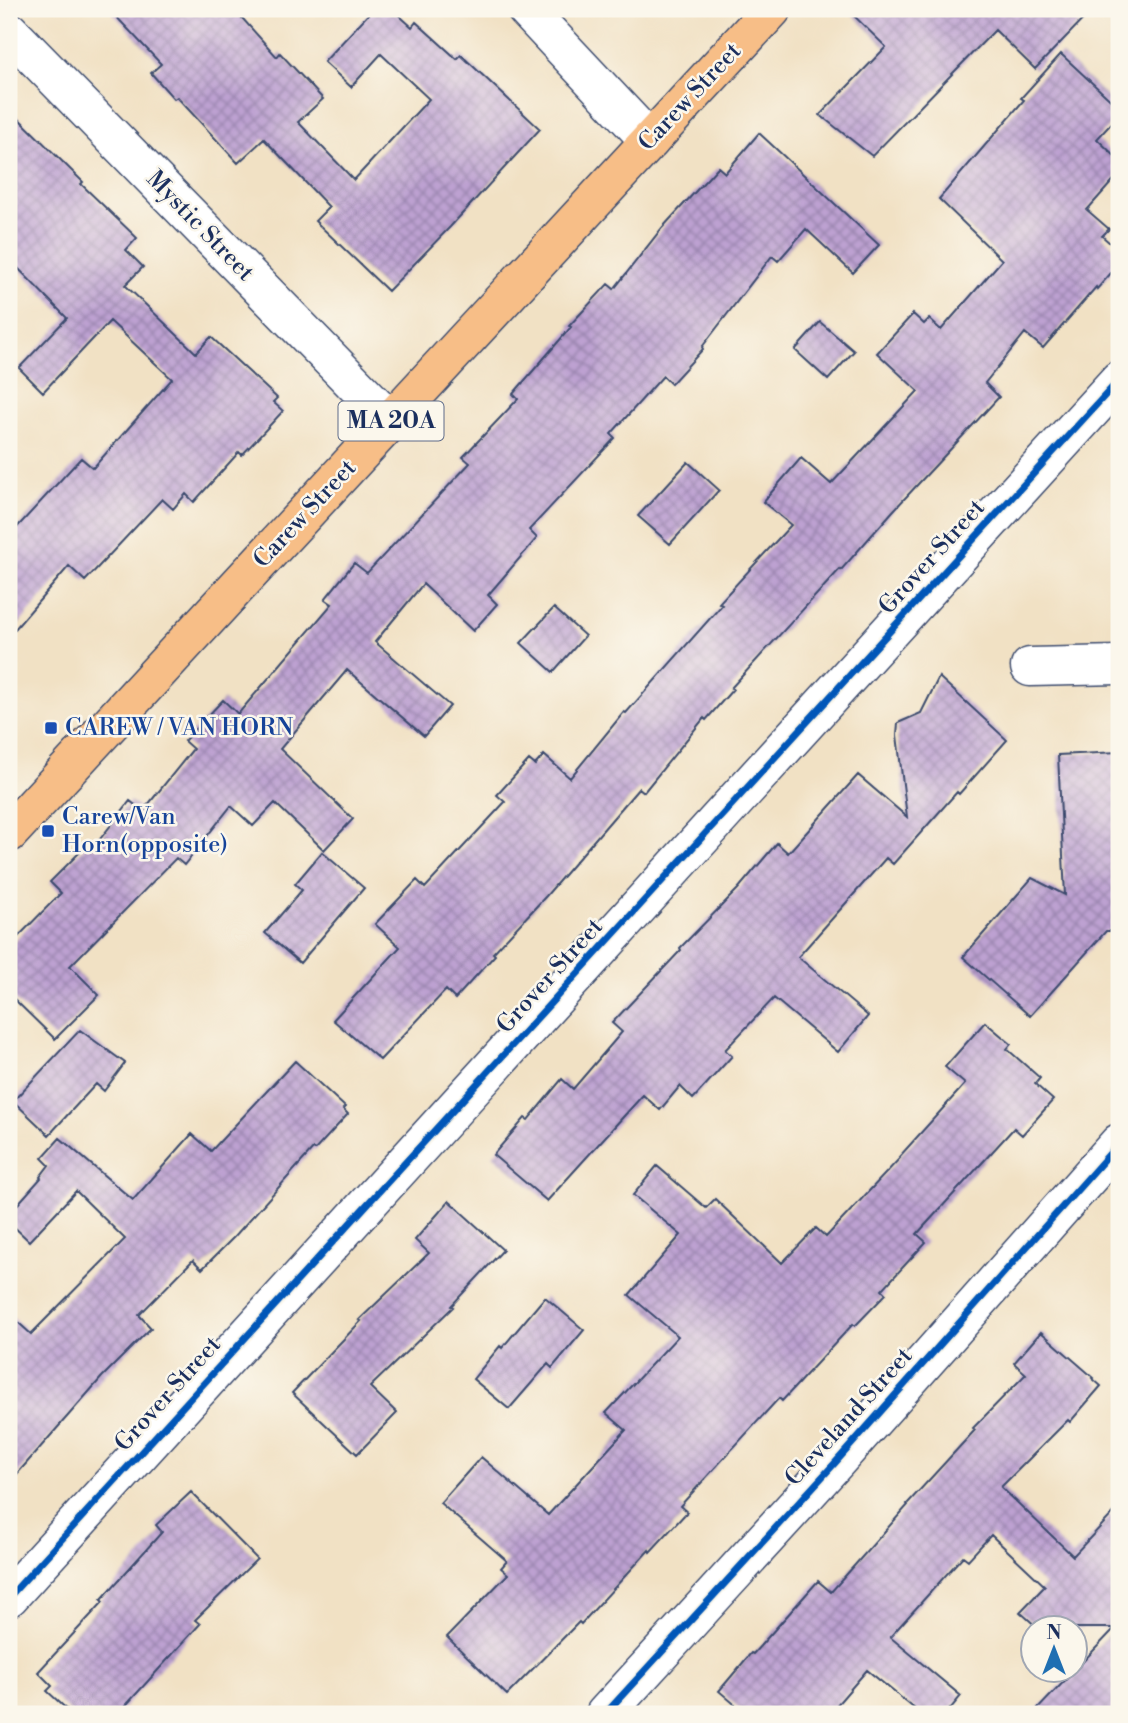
<svg xmlns="http://www.w3.org/2000/svg" width="1128" height="1723" font-family="'Libre Bodoni',serif">
<style>
.building{fill:url(#building-cross-hatch)}
.lines{fill:none;stroke-linecap:round;stroke-linejoin:round}
.minor-casing{stroke:#3b4a6d;stroke-width:41}
.major-casing{stroke:#3b4a6d;stroke-width:41}
.minor{stroke:#fff;stroke-width:38}
.major{stroke:#f7be87;stroke-width:38}
.cycleway-casing{stroke:#fbf7ec;stroke-width:11}
.cycleway{stroke:#0057b8;stroke-width:7}
.transit-dot{fill:#1a4fb4;stroke:#fbf7ec;stroke-width:2.5}
.labels{text-anchor:middle;dominant-baseline:central;stroke-width:5;stroke-linejoin:round;paint-order:stroke}
.shield{fill:#fbf7ec;stroke:#5e6b89;stroke-width:2}
.shield-label{font-size:23px;font-weight:bold;fill:#1b2f5e}
.street-label{font-size:24px;fill:#1b2f5e;stroke:#fbf7ec}
.transit-label{font-size:24px;fill:#164399;stroke:#fbf7ec;text-anchor:start}
</style>
<defs>
<pattern id="building-cross-hatch" width="8" height="8" patternUnits="userSpaceOnUse" patternTransform="scale(1.75)"><rect width="8" height="8" fill="#bda1d1"/><path d="M0 0l8 8M0 8l8-8" fill="none" stroke="#9984ad"/></pattern>
</defs>
<rect width="100%" height="100%" fill="#fbf7ec"/>
<filter id="ink" filterUnits="userSpaceOnUse"><feTurbulence type="fractalNoise" baseFrequency=".0143" numOctaves="2"/><feDisplacementMap in="SourceGraphic" scale="14" xChannelSelector="R" yChannelSelector="G"/><feConvolveMatrix kernelMatrix="1 2 1 2 8 2 1 2 1" color-interpolation-filters="sRGB"/></filter>
<filter id="wash" filterUnits="userSpaceOnUse"><feTurbulence type="fractalNoise" baseFrequency=".00686" numOctaves="4" result="noise"/><feDisplacementMap in="SourceGraphic" scale="28" xChannelSelector="R" yChannelSelector="G"/><feGaussianBlur stdDeviation="1.57" result="paint"/><feColorMatrix in="noise" values="0 0 0 0 0 0 0 0 0 0 0 0 0 0 0 0 0 1.4 0 .05"/><feComposite in="paint" operator="in"/></filter>
<g filter="url(#wash)">
<rect width="100%" height="100%" fill="#f1e1c4"/>
<g id="blocks">
<path class="building" d="M109,9h125l43,48 3,-4 43,46 -25,23 56,58 75,-81 -48,-45 -30,33 -27,-25 49,-53h19l20,18 4,-5 41,37 4,-4 79,74 -90,98 -62,64 -73,-70 14,-14 -65,-68 -26,24 -61,-66 -3,2 -23,-26 10,-9z
M847,9h246l-58,60 -40,-39 -123,126 -52,-41 66,-68z
M1061,54l58,54v7l-22,24 22,21v14l-32,36 22,19 -7,7 17,15v13l-22,25 -1,-2 -53,61 -18,-15 -40,50 14,14 -106,114 -52,59 -1,-1 -109,119 2,1 -27,31 -2,-2 -60,74 -5,-4 -93,108 -53,57 2,2 -40,44 -9,-9 -66,70 -47,-40 67,-73 -25,-23 42,-44 8,8 80,-86 -8,-7 32,-35 6,5 9,-10 26,23 54,-66 2,1 96,-108 -3,-2 72,-78 -28,-23 38,-44 30,26 87,-93 -41,-38 36,-39 11,10 5,-5 12,11 61,-70 -63,-61 85,-99 -3,-2z
M9,109l74,73 -2,2 56,54 -11,12 17,17 -18,18 71,68 15,-16 66,61 -4,4 10,9 -41,44 -3,-3 -45,50 -8,-8 -13,15 -11,-10 -77,82 -16,-15 -60,70v-100l72,-78 12,10 79,-89 -62,-58 -67,71 -24,-24 48,-50 -58,-59z
M759,133l120,112 -26,28 -47,-44 -28,32 -6,-5 -70,91 1,2 -32,35 -8,-8 -52,58 4,4 -86,92 8,8 -49,57 9,9 -24,27 -50,-47 -48,58 75,64 -26,30 -77,-66 -67,79 73,70 -29,31 -49,-47 -22,23 -22,-20 -47,59 -8,-7 -106,108 29,29 -44,44 -46,-45v-48l52,-53 -11,-11 39,-39 4,5 37,-47 13,10 50,-62 -9,-8 39,-41 15,14 94,-110 -7,-5 29,-36 13,10 103,-110 -7,-6 55,-58 -5,-5 58,-67 -2,-1 39,-42 6,5 48,-61 56,-61 7,6z
M820,322l34,29 -26,29 -33,-30z
M688,462l31,28 -49,54 -32,-28z
M554,608l31,28 -32,36 -32,-29z
M939,677l68,63 -48,54 -2,-2 -64,72 -7,-6 -88,99 70,59 -30,36 -64,-54 -49,52 7,6 -39,43 -13,-13 -20,24 -17,-15 -96,106 -54,-46 32,-37 3,2 34,-41 11,10 49,-57 -10,-9 69,-73 -1,-2 58,-59 39,-46 11,10 70,-78 49,42 -10,-82 1,-12 23,-10z
M1119,752v179h-13l-76,85 -67,-59 69,-79 33,17 -7,-140z
M322,852l42,36 -64,75 -35,-30 37,-43 -7,-6z
M985,1022l26,22 -4,5 33,29 -5,6 18,16 -31,35 -8,-7 -97,106 9,8 -44,48 4,4 -31,32 -2,-2 -71,77 -3,-3 -99,108 7,6 -37,40 -1,-2 -68,74 -2,-2 -72,73 -60,-58 61,-63 -7,-6 6,-7 -67,-58 41,-46 67,58 78,-85 -20,-17 72,-77 -49,-41 52,-60 -48,-40 24,-29 49,42 9,-9 67,64 34,-35 10,9 74,-79 -1,-1 66,-73 -20,-17z
M80,1030l45,33 -21,28 -8,-7 -47,51 -36,-34z
M295,1061l50,46 -2,2 5,5 -33,36 -2,-1 -79,88 -32,32 -9,-9 -54,55 12,13 -49,49 -93,106v-169l22,20 94,-95 -49,-48 -47,50 -20,-19v-8l32,-36 -1,-1 9,-12 -7,-7 18,-20 73,62 59,-66 19,17z
M449,1201l54,49 -52,56 2,1 -83,80 27,26 -40,41 -65,-61 69,-72 -2,-1 70,-67 -14,-13z
M545,1297l39,33 -32,38 -4,-4 -39,45 -36,-30 27,-33 2,2z
M1041,1332l53,46 -1,1 8,7 -31,36 -2,-2 -67,67 72,69 46,-49v207h-86l82,-86h-77l-18,-16 25,-26 -54,-51 -23,25 -5,-4 -73,81 71,59 -15,18h-25l-54,-44 -38,44h-83l-27,-23 32,-38 2,1 65,-73 13,11 77,-87 -1,-1 68,-74 -2,-2 53,-54 -12,-11z
M191,1492l66,67 -62,61 5,4 -82,90h-46l-25,-23 5,-5 -14,-14 65,-70 -2,-2 61,-68 -6,-7z"/>
</g>
</g>
<g filter="url(#ink)">
<use href="#blocks" fill-opacity="0" stroke="#3b4a6d" stroke-width="2"/>
<g class="lines">
<defs>
<path id="minor" d="M526,9l124,132
M9,31l382,390
M1030,667l89,-2
M9,1597l1110,-1217
M605,1714l230,-251 284,-320"/>
<path id="major" d="M9,833l763,-824"/>
</defs>
<use href="#minor" class="minor-casing"/>
<use href="#major" class="major-casing"/>
<use href="#minor" class="minor"/>
<use href="#major" class="major"/>
<defs>
<path id="cycleway" d="M9,1597l1110,-1217
M605,1714l230,-251 284,-320"/>
</defs>
<use href="#cycleway" class="cycleway-casing"/>
<use href="#cycleway" class="cycleway"/>
</g>
</g>
<g class="transit-dot">
<rect x="44" y="721" width="14" height="14" rx="3.5"/>
<rect x="41" y="824" width="14" height="14" rx="3.5"/>
</g>
<g class="labels">
<rect class="shield" x="338.5" y="401.5" width="105" height="39" rx="5"/>
<g class="shield-label">
<text x="391" y="421">MA 20A</text>
</g>
<g class="street-label">
<text transform="translate(690 97) rotate(-47)">Carew Street</text>
<text transform="translate(200 226) rotate(46)">Mystic Street</text>
<text transform="translate(305 514) rotate(-47)">Carew Street</text>
<text transform="translate(932 557) rotate(-48)">Grover Street</text>
<text transform="translate(550 976) rotate(-48)">Grover Street</text>
<text transform="translate(168 1394) rotate(-48)">Grover Street</text>
<text transform="translate(849 1417) rotate(-48)">Cleveland Street</text>
</g>
<g class="transit-label">
<text x="65" y="728">CAREW / VAN HORN</text>
<text x="62" y="817">Carew/Van<tspan x="62" dy="28">Horn(opposite)</tspan></text>
</g>
</g>
<rect width="1128" height="1723" fill="none" stroke="#fbf7ec" stroke-width="35"/>
<g transform="translate(1054 1649)"><circle r="33" fill="#fbf7ec" stroke="#a1a7b3" stroke-width="2"/>
<path d="M0-5L12 26L0 18L-12 26Z" fill="#1f6fb2"/>
<text y="-10" font-size="19" font-weight="bold" text-anchor="middle" fill="#1b2f5e">N</text>
</g>
</svg>
